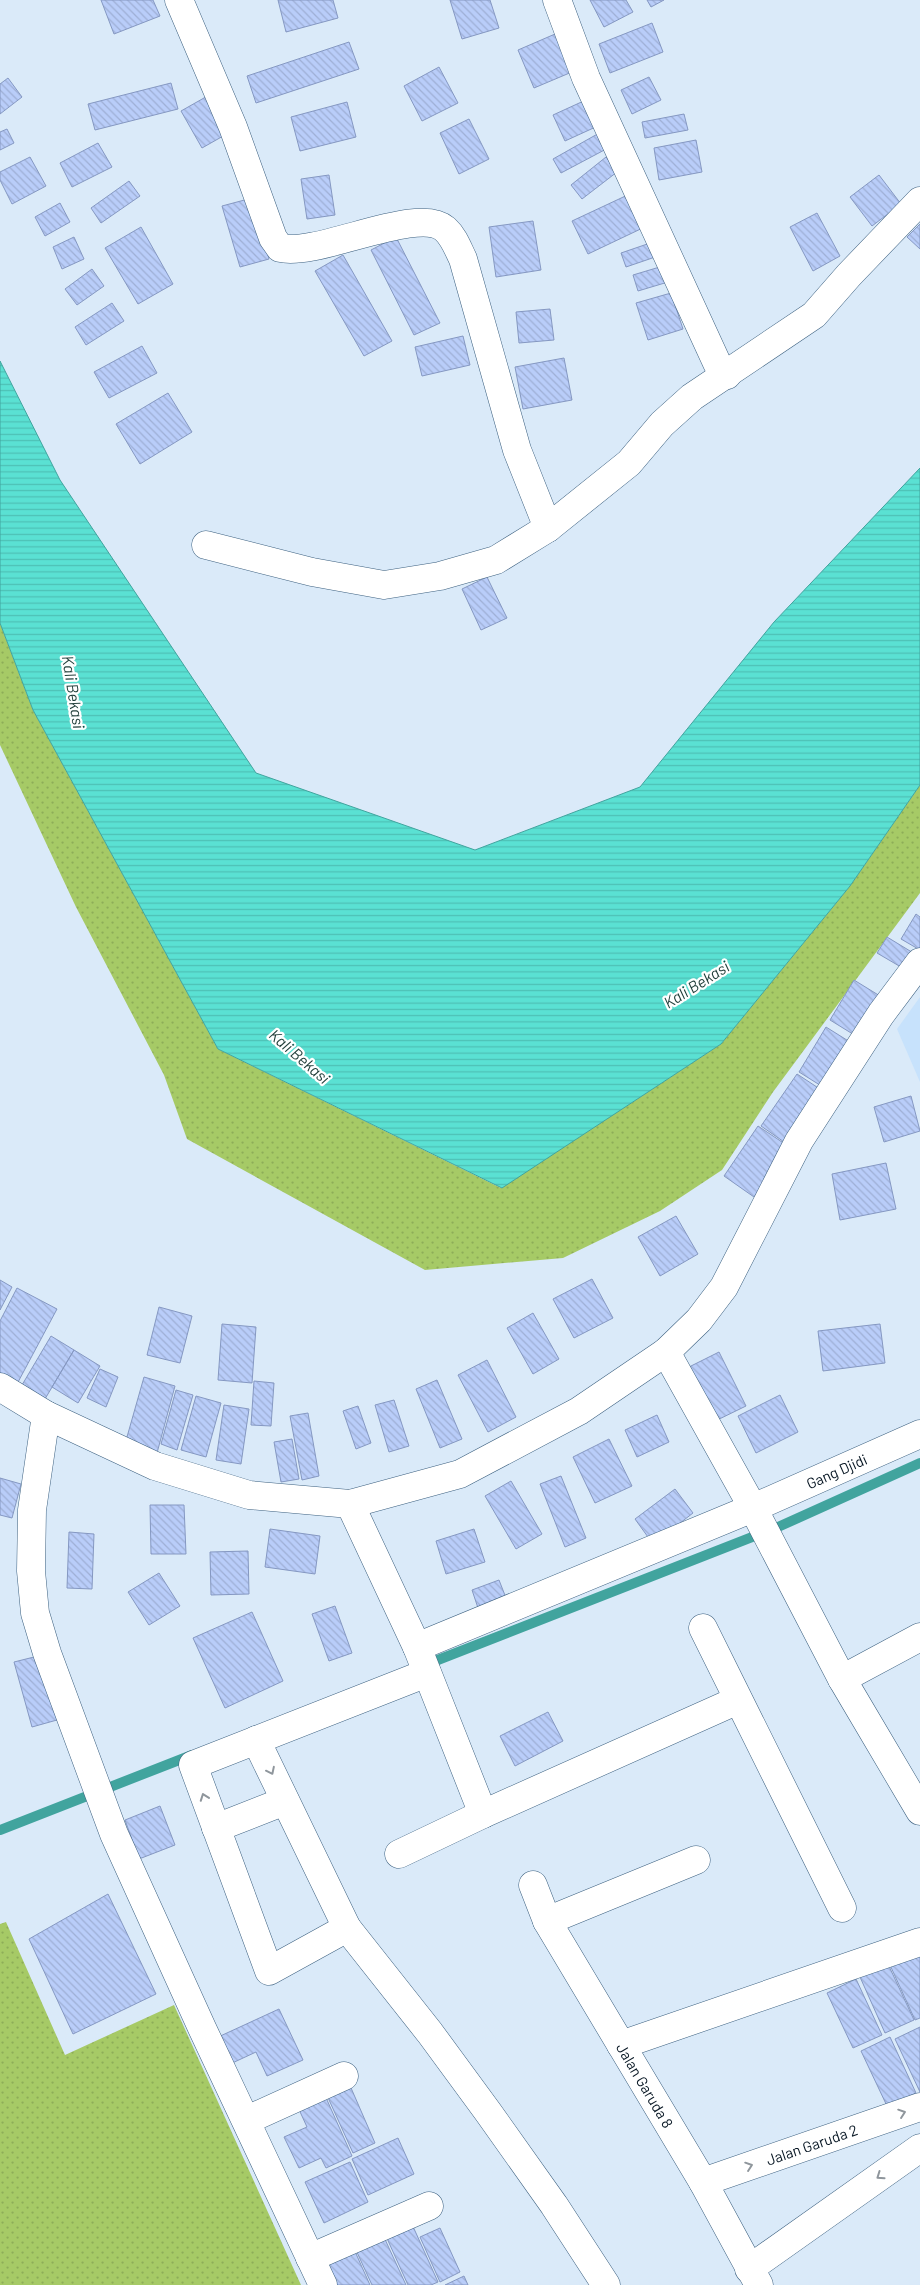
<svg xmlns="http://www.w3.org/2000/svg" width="920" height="2285" font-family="Barlow,sans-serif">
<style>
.built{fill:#c7e2fc}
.grass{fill:url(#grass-dots)}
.water{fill:url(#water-rules);stroke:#41a49e}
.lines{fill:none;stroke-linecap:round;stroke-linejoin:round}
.stream{stroke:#41a49e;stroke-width:10}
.building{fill:url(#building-back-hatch);stroke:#8598c2}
.minor-casing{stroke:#3d6180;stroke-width:29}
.tertiary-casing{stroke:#3d6180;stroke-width:29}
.minor{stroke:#fff;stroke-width:28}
.tertiary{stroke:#fff;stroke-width:28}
.oneway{stroke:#8f969c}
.labels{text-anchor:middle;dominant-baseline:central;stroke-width:4.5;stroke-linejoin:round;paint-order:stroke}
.street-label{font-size:15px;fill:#071623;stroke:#fff}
.water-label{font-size:16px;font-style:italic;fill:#1f3c38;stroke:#fff}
</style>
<defs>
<pattern id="grass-dots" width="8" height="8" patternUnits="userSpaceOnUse" patternTransform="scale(1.25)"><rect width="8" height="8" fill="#a6ca66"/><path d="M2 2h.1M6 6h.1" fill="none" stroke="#8dad58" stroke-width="1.8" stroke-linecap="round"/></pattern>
<pattern id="water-rules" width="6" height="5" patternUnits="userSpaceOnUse" patternTransform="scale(1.25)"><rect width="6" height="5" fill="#5ae1d3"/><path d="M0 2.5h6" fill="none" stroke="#4dc0b5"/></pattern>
<pattern id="building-back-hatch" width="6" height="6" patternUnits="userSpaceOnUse" patternTransform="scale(1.25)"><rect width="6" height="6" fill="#b9cdf9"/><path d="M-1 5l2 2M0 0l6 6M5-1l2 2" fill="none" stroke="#9eafd5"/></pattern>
</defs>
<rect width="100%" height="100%" fill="#daeaf9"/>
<path class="built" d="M920,997v85l-23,-53z"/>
<path class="grass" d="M0,623l33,87 185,339 283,139 220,-144 129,-158 70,-101v108l-147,199 -51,78 -62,41 -97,47 -138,12 -238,-131 -23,-64 -88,-168 -76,-162z
M6,1922l59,133 109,-50 127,280h-301v-361z"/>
<path class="water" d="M0,361l60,119 196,293 219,77 165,-63 134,-165 146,-154v317l-70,101 -129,158 -219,144 -284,-139 -185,-339 -33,-87z"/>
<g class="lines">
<path class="stream" d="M425,1665l353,-138 142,-64
M0,1830l192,-75"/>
</g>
<path class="building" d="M101,0h52l7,16 -46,18z
M278,0h55l5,18 -52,14z
M450,0h40l9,28 -37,11z
M590,0h36l7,12 -29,15z
M647,0h17l-13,7z
M652,23l11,29 -53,21 -11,-29z
M562,31l17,38 -45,19 -16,-38z
M349,42l10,27 -103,34 -9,-27z
M439,67l19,36 -36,18 -18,-35z
M649,77l12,23 -29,14 -11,-24z
M8,78l14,19 -22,17v-30z
M171,83l7,26 -83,21 -7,-26z
M211,94l21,37 -30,17 -21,-37z
M588,99l12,26 -35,16 -12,-26z
M347,102l9,35 -56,14 -9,-34z
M684,114l4,16 -43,8 -3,-16z
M469,119l20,40 -30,15 -19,-41z
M7,129l7,14 -14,7v-18z
M601,132l9,15 -49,26 -8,-14z
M696,140l6,32 -43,8 -5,-32z
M98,143l14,24 -40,20 -12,-24z
M30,157l16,29 -34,18 -12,-24v-8z
M606,157l11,15 -35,27 -11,-14z
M329,175l6,40 -28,4 -6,-40z
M879,175l22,29 -29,22 -22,-29z
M129,181l11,15 -39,27 -10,-15z
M634,192l15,33 -61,29 -16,-33z
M252,198l17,61 -29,8 -18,-61z
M60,203l10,19 -25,14 -10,-19z
M817,213l23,43 -27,15 -23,-44z
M533,221l8,49 -45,7 -7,-50z
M920,224v25l-13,-12z
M141,227l32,57 -35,20 -33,-56z
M74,237l10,22 -22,10 -9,-22z
M396,237l44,86 -26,12 -43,-85z
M659,240l5,14 -38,13 -5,-14z
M343,255l49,86 -28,15 -49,-85z
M663,266l5,16 -30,9 -5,-16z
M92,269l12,17 -27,19 -12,-16z
M671,293l12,36 -35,11 -12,-37z
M112,303l12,18 -38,24 -11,-18z
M550,309l4,31 -35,3 -3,-31z
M463,336l7,29 -48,11 -7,-29z
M142,346l15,27 -48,25 -15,-26z
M564,358l8,42 -49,9 -8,-42z
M168,393l24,39 -52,32 -24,-40z
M487,577l20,41 -26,12 -19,-41z
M916,914l4,3v33l-19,-11z
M887,937l28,17 -9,16 -29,-17z
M854,980l26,16 -24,40 -26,-16z
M826,1027l24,15 -27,45 -24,-15z
M797,1074l26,17 -36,53 -26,-18z
M911,1096l9,35 -36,11 -10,-35z
M758,1126l30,20 -34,51 -30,-21z
M886,1163l10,46 -56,11 -8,-46z
M676,1216l22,38 -38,22 -22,-39z
M592,1279l21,39 -39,20 -21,-39z
M0,1280l12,7 -12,23z
M17,1288l40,21 -40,75 -17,-9v-54z
M159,1307l33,9 -12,47 -33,-8z
M533,1313l26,46 -26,15 -26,-46z
M222,1324l34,3 -4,56 -34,-3z
M880,1324l5,39 -62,8 -5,-40z
M51,1336l23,14 -29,49 -23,-14z
M74,1350l26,16 -22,37 -26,-16z
M719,1352l27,54 -37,18 -26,-54z
M487,1360l29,57 -28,15 -30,-57z
M100,1369l18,8 -12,30 -19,-9z
M144,1377l31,9 -18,67 -32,-9z
M437,1380l25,59 -22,9 -24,-59z
M254,1381l20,2 -3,43 -20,-1z
M176,1390l17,5 -16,55 -16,-6z
M780,1395l18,37 -42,21 -18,-37z
M196,1396l25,7 -15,54 -25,-7z
M394,1400l15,46 -20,6 -14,-47z
M224,1405l25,4 -8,55 -25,-4z
M358,1406l13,37 -15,6 -13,-38z
M308,1413l11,63 -17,4 -12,-64z
M657,1415l12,27 -32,15 -12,-27z
M292,1439l7,40 -18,3 -7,-40z
M609,1439l23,47 -37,17 -22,-46z
M561,1476l25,62 -21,9 -25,-63z
M0,1478l21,6 -9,34 -12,-3z
M511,1481l31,53 -26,15 -31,-53z
M675,1489l18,24 -40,31 -18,-25z
M150,1505h34l2,49h-35z
M270,1529l50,7 -5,38 -50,-7z
M474,1529l11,33 -39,12 -10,-33z
M69,1532l25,2 -2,55 -25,-1z
M248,1551l1,43 -38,1 -1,-43z
M159,1573l21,33 -31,19 -21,-33z
M499,1580l9,23 -28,11 -8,-24z
M335,1606l17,47 -23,8 -17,-47z
M252,1612l31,69 -58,27 -32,-70z
M38,1656l19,64 -25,7 -18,-65z
M548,1712l15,29 -48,25 -15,-30z
M160,1806l15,39 -36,14 -14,-39z
M108,1894l48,100 -83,40 -44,-95z
M920,1955v63l-5,2 -25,-55z
M888,1964l26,56 -29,13 -25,-56z
M856,1979l26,56 -29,13 -26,-55z
M279,2009l24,51 -36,16 -11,-24 -28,13 -12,-27z
M920,2027v65l-25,-53z
M890,2037l26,56 -29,13 -26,-55z
M348,2081l27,62 -22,10 -28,-62z
M323,2091l29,65 -26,12 -5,-10 -22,10 -15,-31 23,-10 -11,-24z
M398,2138l16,36 -46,21 -16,-36z
M350,2162l18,40 -44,21 -19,-41z
M411,2222l27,60 -7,3h-23l-23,-51z
M440,2228l20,44 -20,10 -20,-45z
M383,2235l23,50h-34l-17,-37z
M353,2247l17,38h-41l-10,-22z
M464,2276l4,9h-23z"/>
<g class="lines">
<defs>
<g id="minor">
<path d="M179,0l54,127 40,111 7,10c38,9 138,-43 165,-19 9,8 13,20 18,30l54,191 31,78"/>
<path d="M557,0l29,78 131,285 10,12"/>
<path d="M206,545l106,27 72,13 56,-9 56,-16 52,-32 81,-65 33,-39 30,-27 122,-82 35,-40 71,-74"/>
<path d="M666,1352l87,156 89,171 78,132"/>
<path d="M46,1415l-14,95 -1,61 4,42 12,40 67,181 88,194 121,257"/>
<path d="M350,1504l67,143 66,167"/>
<path d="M703,1628l139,280"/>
<path id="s1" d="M417,1647l336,-139 167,-74"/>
<path d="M842,1679l78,-42"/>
<path d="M256,1740l91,188 83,105 58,79 66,93 52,80"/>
<path d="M216,1828l69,-27"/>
<path d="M399,1854l84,-40 255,-114"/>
<path id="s2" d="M533,1885l14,36 156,261 56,103"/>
<path d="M547,1921l149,-61"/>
<path d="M347,1928l-78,43 -76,-206 234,-92"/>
<path d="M621,2045l299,-103"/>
<path d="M247,2120l97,-44"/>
<path id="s3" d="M703,2182l217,-75"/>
<path d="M310,2258l119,-52"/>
<path d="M749,2269l171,-121"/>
</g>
<path id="tertiary" d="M0,1387l46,28 109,51 94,29 101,9 110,-30 119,-63 87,-59 33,-32 25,-33 75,-146 82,-127 39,-52"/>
</defs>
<use href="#minor" class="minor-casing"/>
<use href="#tertiary" class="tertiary-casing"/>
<use href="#minor" class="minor"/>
<use href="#tertiary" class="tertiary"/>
</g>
<defs><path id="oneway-chevron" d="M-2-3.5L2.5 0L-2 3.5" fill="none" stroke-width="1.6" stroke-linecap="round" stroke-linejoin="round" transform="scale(1.25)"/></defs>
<g class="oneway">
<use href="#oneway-chevron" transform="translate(271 1771) rotate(64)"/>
<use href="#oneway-chevron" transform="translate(204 1797) rotate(-110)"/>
<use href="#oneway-chevron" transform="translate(902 2113) rotate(-19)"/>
<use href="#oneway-chevron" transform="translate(749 2166) rotate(-19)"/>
<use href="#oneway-chevron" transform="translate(880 2176) rotate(145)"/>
</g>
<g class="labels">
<g class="street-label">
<text stroke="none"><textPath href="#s1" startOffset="455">Gang Djidi</textPath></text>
<text stroke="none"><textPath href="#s2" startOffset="230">Jalan Garuda 8</textPath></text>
<text stroke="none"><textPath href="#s3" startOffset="115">Jalan Garuda 2</textPath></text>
</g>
<g class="water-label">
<text transform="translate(74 692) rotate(81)">Kali Bekasi</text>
<text transform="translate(696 984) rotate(-32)">Kali Bekasi</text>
<text transform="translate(300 1056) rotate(41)">Kali Bekasi</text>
</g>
</g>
</svg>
